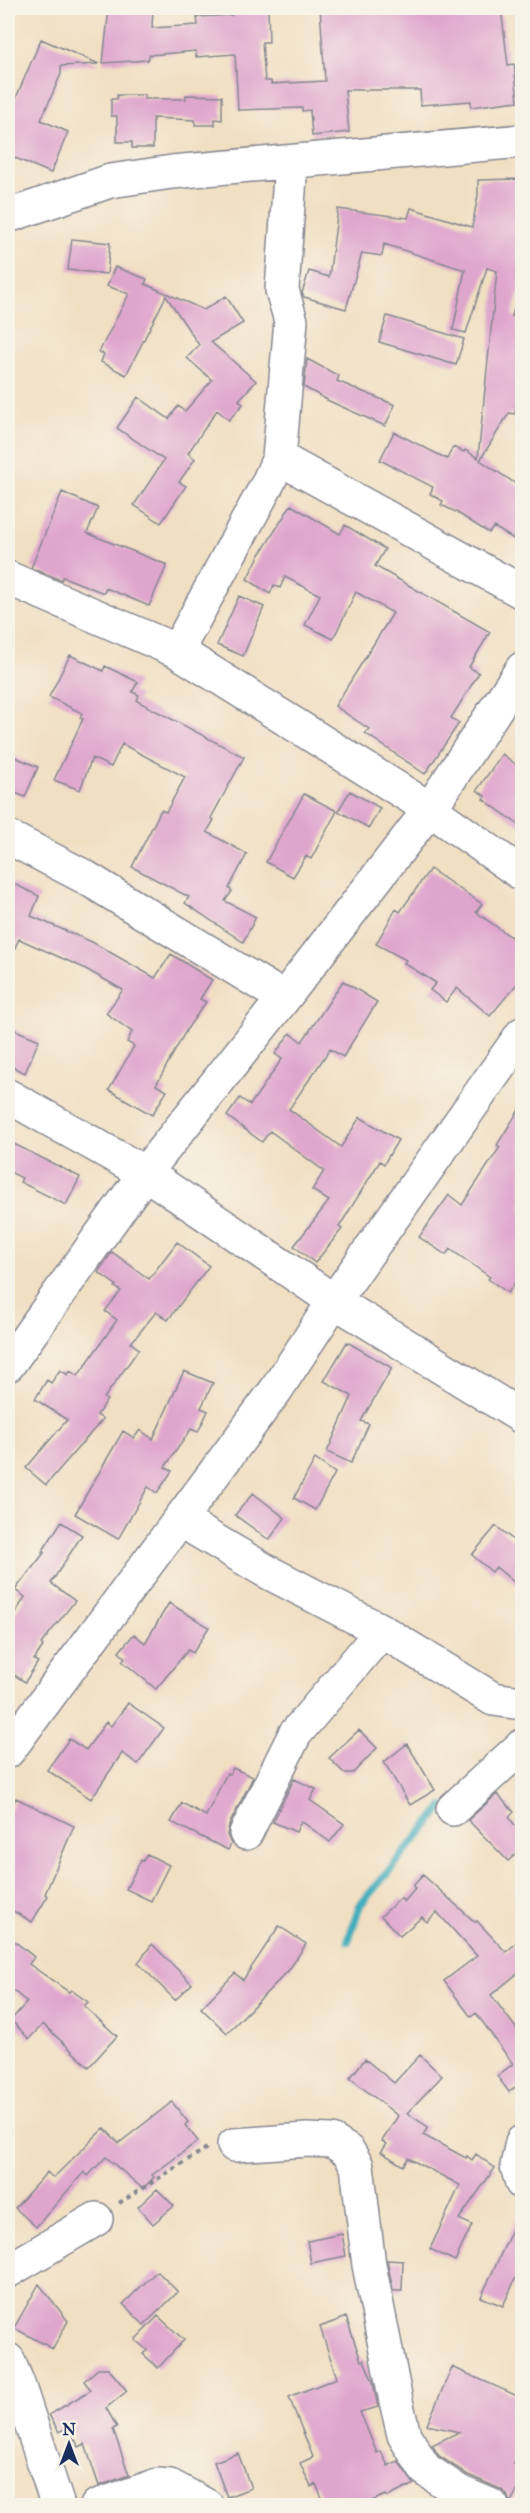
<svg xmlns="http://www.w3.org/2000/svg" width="530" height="2513" font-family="'IM FELL Great Primer',serif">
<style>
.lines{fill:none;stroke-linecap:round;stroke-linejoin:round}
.stream{stroke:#3fadbd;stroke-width:8}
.building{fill:#dfa6cd}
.minor-casing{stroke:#868790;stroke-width:36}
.path{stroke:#868790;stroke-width:4;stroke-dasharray:4.5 4.5;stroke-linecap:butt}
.minor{stroke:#fff;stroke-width:33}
</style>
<rect width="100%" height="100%" fill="#f7f3e8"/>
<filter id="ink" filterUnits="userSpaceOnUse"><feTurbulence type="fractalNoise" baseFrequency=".0167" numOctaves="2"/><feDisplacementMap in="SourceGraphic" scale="12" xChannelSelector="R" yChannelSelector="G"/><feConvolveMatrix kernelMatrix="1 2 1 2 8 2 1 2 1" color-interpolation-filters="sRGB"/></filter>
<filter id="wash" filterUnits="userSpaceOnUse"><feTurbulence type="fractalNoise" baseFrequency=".008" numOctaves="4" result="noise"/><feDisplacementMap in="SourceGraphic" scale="24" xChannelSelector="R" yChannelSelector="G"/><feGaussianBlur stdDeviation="1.35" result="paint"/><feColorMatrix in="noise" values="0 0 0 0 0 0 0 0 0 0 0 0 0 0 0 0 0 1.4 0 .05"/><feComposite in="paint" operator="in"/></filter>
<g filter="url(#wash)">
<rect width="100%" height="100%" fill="#f1dfc2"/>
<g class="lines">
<path class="stream" d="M348,1941l12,-36 83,-98"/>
</g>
<g id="blocks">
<path class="building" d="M109,8h44l-1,20 46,-3 -1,-8 35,-2v-7h36l1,34h-7l3,39h6v3l54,-3 -5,-73h181l7,57 6,-1 4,37 -47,6v-6l-50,4 -1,-15h-75l4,42 -37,4 -2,-26 -8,1v-3l-64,2 -3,-56 -39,3v-6l-47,4 -1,5 -45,3z
M41,39l58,25 -38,2v8l-20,46 27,12 -17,41 -43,-18v-38z
M117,95h28l-1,4h42v-4l36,1v24l-7,-1v6h-20v-5l-42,-2v30h-21v-6h-15v-26h-6v-17h6z
M522,179v101l-10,36 10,1v57l-2,-1 -5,41 -6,-1 -29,47 42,28v56l-28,-17 -5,6 -33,-21 -15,-7 2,-4 -13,-7 3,-7 -53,-27 14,-28 53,27 6,-12 11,5 1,-2 13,8 19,-187 -10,-3 -21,65 -13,-3 12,-60 -81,-26 -2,12 -20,-3 -16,56 -42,-12 -2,-4 7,-22 20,6 9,-68 70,9 3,-10 61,19 6,-32v-15z
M72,239l38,4 -3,31 -39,-4z
M115,267l32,12 -2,5 59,26 22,-14 17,27 -32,19 45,39 -17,19 4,4 -14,16 -12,-10 -29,43 7,6 -16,23 7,4 -25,37 -27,-18 30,-45 -47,-32 21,-31 31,22 9,-13 7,5 27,-31 -25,-22 12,-13 -33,-49 -40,79 -25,-13 3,-8 -5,-2 30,-58 -22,-8z
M387,316l77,23 -8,26 -77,-23z
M307,359l32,17 -2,5 58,24 -10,21 -56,-25 -25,-14z
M62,492l36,16 -11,25 80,32 -18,41 -43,-18 -2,5 -41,-16 -2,3 -30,-12z
M291,505l49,29 5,-9 40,24 -10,17 115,66 -21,35 10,6 -28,45 8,5 -34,51 -60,-41 4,-4 -34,-23 58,-93 -37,-21 -23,47 -28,-14 15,-30 -35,-18 -5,11 -6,-3 -4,9 -23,-15 12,-23z
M239,596l25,11 -21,49 -26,-11z
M70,655l33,16 2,-5 33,16 -6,10 7,3 -2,6 107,56 -33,61 3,2 -7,12 40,22 -18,34 3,3 -7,10 31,16 -13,25 -58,-39 4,-6 -57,-30 29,-57 5,2 19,-35 -63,-33 -11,23 -19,-9 -12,32 -26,-10 29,-61 -3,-1 2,-5 -33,-16z
M8,754l30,13 -13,30 -17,-7z
M502,754l20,15v58l-39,-28 2,-3 -8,-6z
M350,791l30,17 -11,20 -31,-17z
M304,794l33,17 -26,48 -5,-3 -13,21 -27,-15z
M430,869l52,35 -6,8 46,33v33l-32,38 -33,-28 -11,14 -16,-12 6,-7 -32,-20 2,-3 -30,-16 20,-35 4,3z
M8,881l31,15 -8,20 61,26 63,36 16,-24 41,26 -12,19 6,3 -19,27 -31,56 11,6 -15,24 -43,-25 25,-44 -7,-4 5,-10 -26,-19 17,-23 -39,-22 -65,-29 -11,24z
M343,981l34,21 -34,55 -13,-8 -41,60 52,38 19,-30 38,23 -14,24 -4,-3 -41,66 3,2 -27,34 -21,-17 35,-45 -17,-11 12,-19 -54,-40 -8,11 -35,-26 13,-18 10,7 32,-46 -7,-5 15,-21 12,9z
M8,1027l31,13 -14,33 -17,-8z
M522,1105v167l-14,21 -20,-14 2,-2 -40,-28 -4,6 -27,-18 30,-42 13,10 38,-58 -3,-2z
M8,1141l72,36 -14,28 -46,-23 2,-4 -14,-7z
M177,1242l32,24 -41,54 -12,-8 -25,31 8,6 -35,49 3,2 -10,15 6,4 -57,66 -20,-17 41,-48 -32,-21 12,-19 4,3 9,-13 8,5 2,-4 8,5 39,-56 -12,-9 16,-20 -6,-4 1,-2 -18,-13 14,-20 37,27z
M347,1342l45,26 -31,53 8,3 -18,39 -24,-11 25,-56 -28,-15z
M184,1371l29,12 -12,25 7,3 -10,21 -7,-3 -26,38 7,4 -15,22 -9,-6 -30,52 -43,-25 48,-83 11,7 6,-8 13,9z
M315,1459l20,14 -20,37 -21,-12z
M253,1493l32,25 -16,22 -34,-25z
M61,1522l21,13 -31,48 24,18 -34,43 2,2 -9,14 4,2 -13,20 -17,-11v-46l17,-28 -10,-7 29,-37 -2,-1z
M496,1526l26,21v42l-26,-22 -4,5 -20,-17z
M169,1603l40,24 -16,26 -5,-3 -32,39 -34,-28 3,-3 -6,-6 15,-18 11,9z
M128,1703l36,25 -26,36 -16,-11 -31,46 -44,-29 22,-31 17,11 20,-28 5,4z
M359,1730l18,18 -24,25h-9l-15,-15z
M407,1744l28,46 -25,15 -26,-43z
M233,1768l20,9 -24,48 -2,10 4,9 -3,6 -57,-28 11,-19 24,13 21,-43 3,1z
M294,1779l22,10 -6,11 34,24 -14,18 -29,-21 -5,11 -23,-10z
M497,1794l17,18 -5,5 13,18v14l-14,12 -40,-41z
M16,1798l58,28 -29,68 3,2 -16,26 -24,-14v-93z
M147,1854l22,11 -18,36 -25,-12 15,-29 2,1z
M423,1875l52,47 2,-1 29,31 16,-14v32l-31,25 31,41v46l-13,10 -12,-16 16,-12 -37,-51 -5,4 -27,-36 33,-25 -40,-44 -10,10 -5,-5 -22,19 -19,-20 20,-18 3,4 11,-13 -2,-3z
M279,1926l27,18 -17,26 -62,63 -26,-25 34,-35 8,7z
M8,1936l26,21 -5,7 40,28 2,-2 17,12 -4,4 33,30 -28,31 -46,-43 -14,15 -18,-19 16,-18 -17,-14 -2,4z
M152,1944l40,40 -17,16 -37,-37z
M420,2055l22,21 -35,37 21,14 -5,8 43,23 1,-2 5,4 4,-6 19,14 -36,51 13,6 -17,36 -25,-12 30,-64 -52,-27 -5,8 -22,-14 6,-8 -5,-3 16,-25 -48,-38 15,-19 29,24z
M172,2102l16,20 -3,3 13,16 -46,34 2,2 -11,12 -37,-32 -18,19 -4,-4 -48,55 -21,-19 32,-36 6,6 51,-50 15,15z
M157,2189l17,17 -21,18 -15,-17z
M522,2208v56l-19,42 -22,-9z
M342,2234l4,22 -35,7 -4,-22z
M387,2260l16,1 -1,30h-9z
M157,2271l21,21 -34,33 -21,-21z
M39,2284l29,37 -15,28 -39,-21z
M158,2316l26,24 -26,28 -15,-14 4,-4 -12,-10z
M346,2317l15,44 3,-1 9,22 5,25 -18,5 17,41 4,-2 7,15 10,-5 16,23 -26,13 -2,-2 -24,10h-37l-9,-21 -5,3 -11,-24 13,-6 -24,-60 48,-19 -17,-51z
M452,2367l70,31v50l-9,16 9,6v13l-12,20 -3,-9 -7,-5 -32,-14 -29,-19 -7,-11 27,-13 -32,-7z
M99,2368h9l19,23 -21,17 11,19 -4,2 16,46 -30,11 -14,-42 -6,3 -11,-20 -9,5 -10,-17 42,-25 -7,-9z
M238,2453l13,35 -24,9 -13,-35z"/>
</g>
</g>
<g filter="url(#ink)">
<use href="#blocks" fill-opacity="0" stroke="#868790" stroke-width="1.5"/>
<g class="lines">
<defs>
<path id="minor" d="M8,216l102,-35 62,-9 350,-31
M279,458l243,134
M8,578l169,73 253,158 92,65
M177,651l91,-168 11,-25 12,-137 -9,-31 9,-127
M8,837l77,40 199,121
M8,1096l137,77 189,128 188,116
M8,1365l137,-192 139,-175 146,-189 92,-140
M180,1520l86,51 116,60 111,68 29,4
M8,1751l268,-361 58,-89 188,-267
M453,1809l69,-63
M246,1833l49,-99 87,-103
M522,2142l-5,24 5,17
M234,2145l73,-5 25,1 16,10 9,15 12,99 27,136 8,34 21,34 34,23 33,14
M8,2271l88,-52
M8,2360l10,24 40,122
M97,2506l61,-21 12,1 37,20"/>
</defs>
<use href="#minor" class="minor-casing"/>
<path class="path" d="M119,2203l88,-55"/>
<use href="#minor" class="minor"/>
</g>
</g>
<rect width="530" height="2513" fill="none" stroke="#f7f3e8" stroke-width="30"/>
<g transform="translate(69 2444)" stroke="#f7f3e8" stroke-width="4.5" paint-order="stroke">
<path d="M0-4.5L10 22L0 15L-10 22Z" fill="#1b2f5e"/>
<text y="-9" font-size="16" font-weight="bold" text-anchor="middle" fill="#1b2f5e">N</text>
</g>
</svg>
